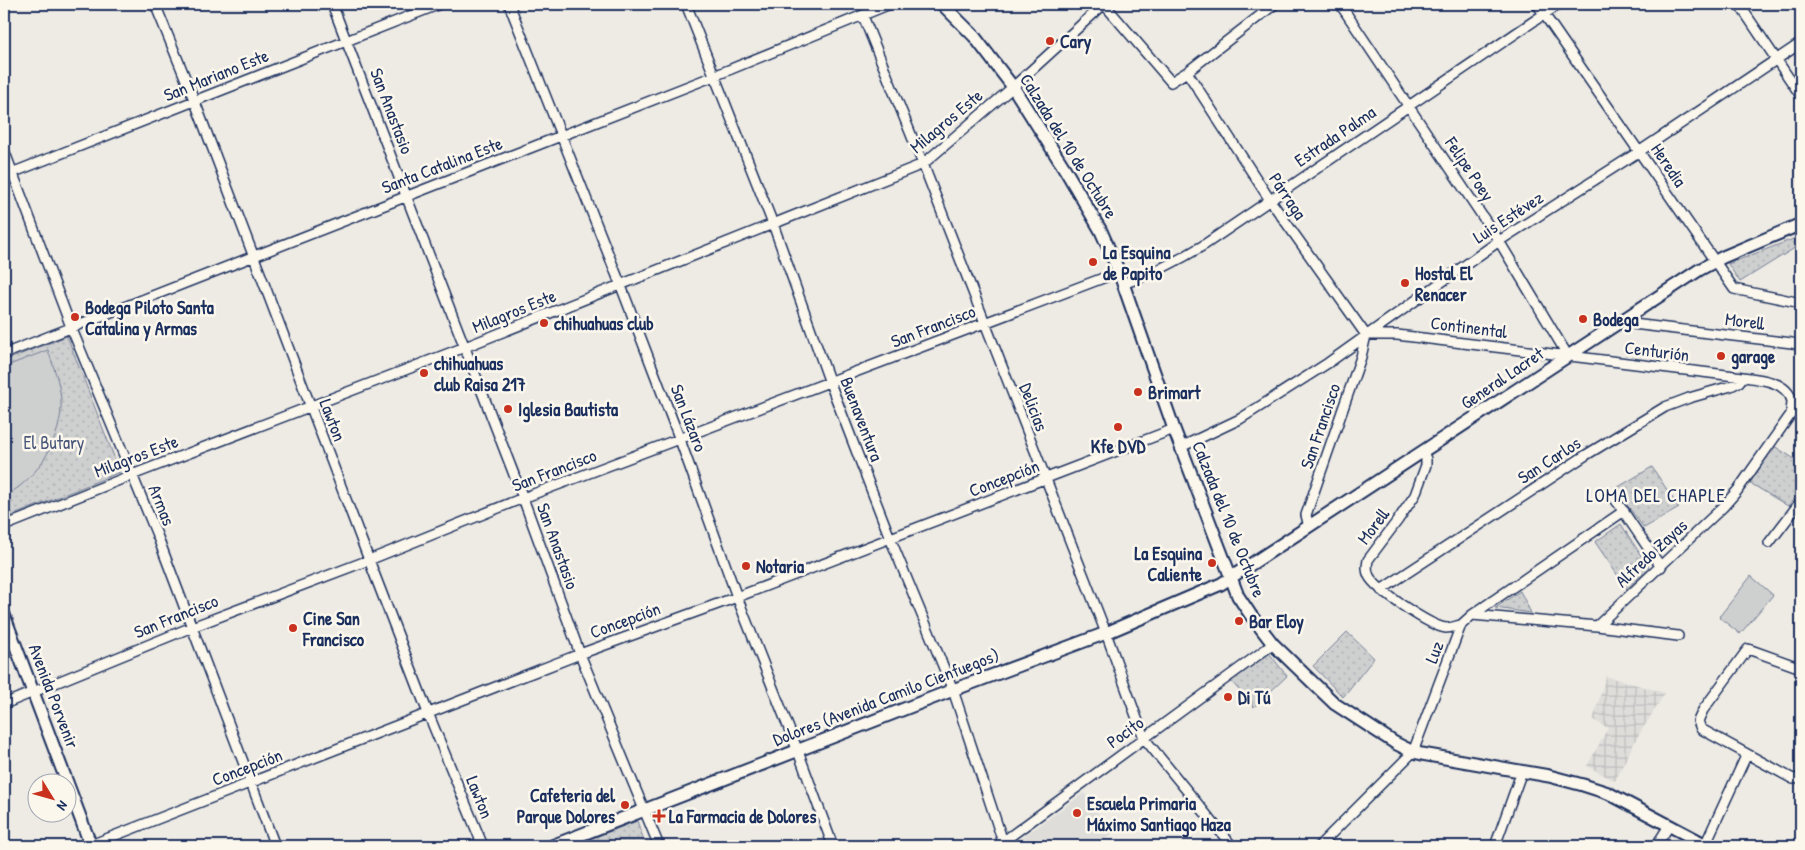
<svg xmlns="http://www.w3.org/2000/svg" width="1805" height="850" font-family="'Patrick Hand',sans-serif">
<style>
.built{fill:#deddda}
.industrial{fill:url(#industrial-grid)}
.grass{fill:url(#grass-dots);stroke:#747f96}
.pitch{fill:#cecfcf;stroke:#747f96}
.lines{fill:none;stroke-linecap:round;stroke-linejoin:round}
.minor-casing{stroke:#1b2f5e;stroke-width:12}
.major-casing{stroke:#1b2f5e;stroke-width:15}
.minor{stroke:#fbf7ec;stroke-width:9}
.major{stroke:#fbf7ec;stroke-width:11}
.poi-dot{fill:#c8321e;stroke:#fbf7ec;stroke-width:2}
.labels{text-anchor:middle;dominant-baseline:central;stroke-width:5;stroke-linejoin:round;paint-order:stroke}
.poi-label{font-size:18px;font-weight:bold;fill:#1b2f5e;stroke:#fbf7ec;text-anchor:start}
.street-label{font-size:18px;fill:#1b2f5e;stroke:#fbf7ec}
.park-label{font-size:18px;fill:#48577a;stroke:#fbf7ec}
.neighbourhood-label{font-size:19px;letter-spacing:1px;fill:#1b2f5e;stroke:#fbf7ec}
</style>
<defs>
<pattern id="industrial-grid" width="8" height="8" patternUnits="userSpaceOnUse" patternTransform="scale(1.25)"><rect width="8" height="8" fill="#deddda"/><path d="M0 4h8M4 0v8" fill="none" stroke="#bebebe"/></pattern>
<pattern id="grass-dots" width="8" height="8" patternUnits="userSpaceOnUse" patternTransform="scale(1.25)"><rect width="8" height="8" fill="#cecfcf"/><path d="M2 2h.1M6 6h.1" fill="none" stroke="#b0b2b4" stroke-width="1.8" stroke-linecap="round"/></pattern>
</defs>
<rect width="100%" height="100%" fill="#eeebe4"/>
<filter id="ink" filterUnits="userSpaceOnUse"><feTurbulence type="fractalNoise" baseFrequency=".02" numOctaves="2"/><feDisplacementMap in="SourceGraphic" scale="10" xChannelSelector="R" yChannelSelector="G"/><feConvolveMatrix kernelMatrix="1 2 1 2 8 2 1 2 1" color-interpolation-filters="sRGB"/></filter>
<g filter="url(#ink)">
<path class="built" d="M1084,793l28,41 -16,12h-82l-1,-2z"/>
<path class="industrial" d="M1606,676l59,17 -30,48 -20,40 -28,-15 21,-38 -15,-8z"/>
<path class="grass" d="M1801,236v8l-61,38 -12,-18z
M67,336l53,136 -116,47v-158z
M1774,446l27,17v26l-13,17 -38,-23z
M1652,467l27,41 -35,20 -29,-39z
M1621,524l28,44 -22,21 -32,-47z
M1520,591l11,22 -36,-5z
M1347,632l27,26 -31,39 -30,-31z
M1269,653l18,23 -33,31 -23,-26z
M637,821l9,25h-74z"/>
<path class="pitch" d="M48,350c5,16 12,33 13,50 2,37 -23,80 -57,96v-129z
M1751,576l22,19 -33,39 -21,-17z"/>
<g class="lines">
<defs>
<path id="minor" d="M155,4l40,98 174,458 59,153 55,133
M332,4l191,494 57,156 79,192
M509,4l112,282 59,154 57,157 62,157 34,92
M686,4l87,220 57,159 60,155 63,152 50,152 3,4
M1104,4l67,78 16,-10 88,-68
M1340,4l159,237 69,115
M1537,4l197,285 67,14
M1739,4l62,92
M863,16l60,148 183,469 38,105 88,108
M1187,72l83,128 96,135
M4,150l67,177 86,208 118,311
M4,176l436,-172
M1123,284c30,-10 55,-23 81,-39l355,-241
M1629,317l4,7 159,19 9,2
M1366,335h31l346,42c16,2 44,4 49,24 0,4 -1,9 -1,13l-54,77 -14,16 -126,119
M4,354l710,-278 176,-72
M1181,447l59,-28 88,-56 171,-122 141,-90 161,-108
M1423,452l3,7v6l-11,30 -17,25 -30,40c-1,6 -2,10 1,16 7,14 61,50 77,52 5,0 10,-2 15,-3
M1615,499l46,68
M4,526l128,-51 333,-128 458,-183 90,-77 91,-83
M1309,527l-3,-12 55,-158 5,-22
M1769,543l32,-42
M1381,590l205,-135 79,-48 24,-9 42,-12 8,-4 4,-5
M1472,615l125,11 81,10
M1801,668l-53,-19 -45,61 -5,11 3,8 92,50 8,-1
M4,704l188,-77 177,-67 154,-62 596,-226
M1705,845l42,-91
M88,846l492,-192 157,-57 437,-168
M997,846l276,-202
M1319,846l94,-94 48,-127 11,-10 152,-104
M1495,846l27,-75
M1656,846l13,-20"/>
<path id="major" d="M942,4l32,32 39,51 53,84 35,60 18,41 55,157 64,167 12,18 23,30 62,60 60,39 18,9 9,2 127,22 34,9 25,8 100,53
M4,615l87,231
M552,846l401,-156 153,-57 115,-49 478,-314 24,-13 78,-33"/>
</defs>
<use href="#minor" class="minor-casing"/>
<use href="#major" class="major-casing"/>
<use href="#minor" class="minor"/>
<use href="#major" class="major"/>
</g>
</g>
<g class="poi-dot">
<circle cx="1050" cy="41" r="5"/>
<circle cx="1093" cy="262" r="5"/>
<circle cx="1405" cy="283" r="5"/>
<circle cx="75" cy="317" r="5"/>
<circle cx="1583" cy="319" r="5"/>
<circle cx="544" cy="323" r="5"/>
<circle cx="1721" cy="356" r="5"/>
<circle cx="424" cy="373" r="5"/>
<circle cx="1138" cy="392" r="5"/>
<circle cx="508" cy="409" r="5"/>
<circle cx="1118" cy="427" r="5"/>
<circle cx="1212" cy="563" r="5"/>
<circle cx="746" cy="566" r="5"/>
<circle cx="1239" cy="621" r="5"/>
<circle cx="293" cy="628" r="5"/>
<circle cx="1228" cy="697" r="5"/>
<circle cx="625" cy="805" r="5"/>
<circle cx="1077" cy="813" r="5"/>
<path d="M656.5 808.5h5v5h5v5h-5v5h-5v-5h-5v-5h5z"/>
</g>
<g class="labels">
<g class="poi-label">
<text x="1060" y="41">Cary</text>
<text x="1103" y="252">La Esquina<tspan x="1103" dy="21">de Papito</tspan></text>
<text x="1415" y="273">Hostal El<tspan x="1415" dy="21">Renacer</tspan></text>
<text x="85" y="307">Bodega Piloto Santa<tspan x="85" dy="21">Catalina y Armas</tspan></text>
<text x="1593" y="319">Bodega</text>
<text x="554" y="323">chihuahuas club</text>
<text x="1731" y="356">garage</text>
<text x="434" y="363">chihuahuas<tspan x="434" dy="21">club Raisa 217</tspan></text>
<text x="1148" y="392">Brimart</text>
<text x="518" y="409">Iglesia Bautista</text>
<text x="1118" y="446" text-anchor="middle">Kfe DVD</text>
<text x="1202" y="553" text-anchor="end">La Esquina<tspan x="1202" dy="21">Caliente</tspan></text>
<text x="756" y="566">Notaria</text>
<text x="303" y="618">Cine San<tspan x="303" dy="21">Francisco</tspan></text>
<text x="1249" y="621">Bar Eloy</text>
<text x="1238" y="697">Di Tú</text>
<text x="615" y="795" text-anchor="end">Cafeteria del<tspan x="615" dy="21">Parque Dolores</tspan></text>
<text x="1087" y="803">Escuela Primaria<tspan x="1087" dy="21">Máximo Santiago Haza</tspan></text>
<text x="669" y="816">La Farmacia de Dolores</text>
</g>
<g class="street-label">
<text transform="translate(216 75) rotate(-22)">San Mariano Este</text>
<text transform="translate(392 111) rotate(69)">San Anastasio</text>
<text transform="translate(946 121) rotate(-40)">Milagros Este</text>
<text transform="translate(1335 136) rotate(-34)">Estrada Palma</text>
<text transform="translate(1069 146) rotate(58)">Calzada del 10 de Octubre</text>
<text transform="translate(442 165) rotate(-21)">Santa Catalina Este</text>
<text transform="translate(1669 165) rotate(56)">Heredia</text>
<text transform="translate(1470 169) rotate(56)">Felipe Poey</text>
<text transform="translate(1288 196) rotate(56)">Párraga</text>
<text transform="translate(1508 217) rotate(-33)">Luis Estévez</text>
<text transform="translate(514 311) rotate(-22)">Milagros Este</text>
<text transform="translate(1745 321) rotate(7)">Morell</text>
<text transform="translate(933 326) rotate(-21)">San Francisco</text>
<text transform="translate(1469 327) rotate(7)">Continental</text>
<text transform="translate(1657 351) rotate(7)">Centurión</text>
<text transform="translate(1502 378) rotate(-34)">General Lacret</text>
<text transform="translate(1034 407) rotate(69)">Delicias</text>
<text transform="translate(689 418) rotate(69)">San Lázaro</text>
<text transform="translate(862 419) rotate(69)">Buenaventura</text>
<text transform="translate(333 420) rotate(69)">Lawton</text>
<text transform="translate(1320 426) rotate(-71)">San Francisco</text>
<text transform="translate(136 456) rotate(-21)">Milagros Este</text>
<text transform="translate(1549 460) rotate(-33)">San Carlos</text>
<text transform="translate(554 470) rotate(-21)">San Francisco</text>
<text transform="translate(1004 478) rotate(-21)">Concepción</text>
<text transform="translate(162 505) rotate(68)">Armas</text>
<text transform="translate(1229 519) rotate(68)">Calzada del 10 de Octubre</text>
<text transform="translate(1373 526) rotate(-53)">Morell</text>
<text transform="translate(558 546) rotate(70)">San Anastasio</text>
<text transform="translate(1651 553) rotate(-43)">Alfredo Zayas</text>
<text transform="translate(176 616) rotate(-22)">San Francisco</text>
<text transform="translate(625 620) rotate(-20)">Concepción</text>
<text transform="translate(1434 652) rotate(-69)">Luz</text>
<text transform="translate(54 696) rotate(69)">Avenida Porvenir</text>
<text transform="translate(886 697) rotate(-21)">Dolores (Avenida Camilo Cienfuegos)</text>
<text transform="translate(1125 732) rotate(-36)">Pocito</text>
<text transform="translate(247 767) rotate(-21)">Concepción</text>
<text transform="translate(480 797) rotate(68)">Lawton</text>
</g>
<g class="park-label">
<text x="54" y="442">El Butary</text>
</g>
<g class="neighbourhood-label">
<text x="1656" y="495">LOMA DEL CHAPLE</text>
</g>
</g>
<rect width="1805" height="850" fill="none" stroke="#fbf7ec" stroke-width="20"/>
<rect x="10" y="10" width="1785" height="830" fill="none" stroke="#1b2f5e" stroke-width="2" filter="url(#ink)"/>
<g transform="translate(52 798) rotate(127)"><circle r="24" fill="#fbf7ec" stroke="#a1a7b3"/>
<path d="M0-4L9 19L0 12L-9 19Z" fill="#c8321e"/>
<text y="-8" font-size="14" font-weight="bold" text-anchor="middle" fill="#1b2f5e">N</text>
</g>
</svg>
